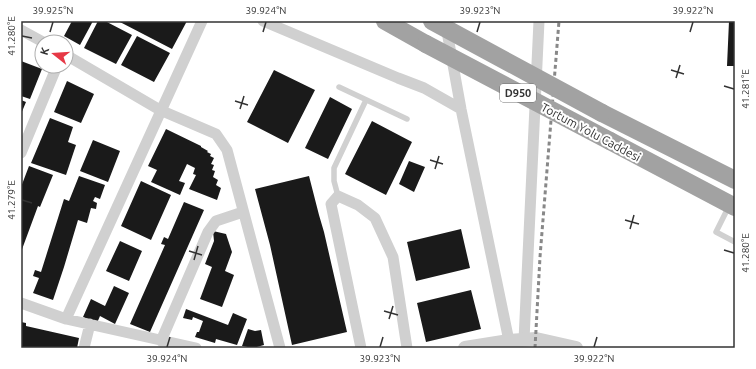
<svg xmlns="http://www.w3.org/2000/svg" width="756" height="369" font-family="Ubuntu,sans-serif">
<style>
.building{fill:#1a1a1a}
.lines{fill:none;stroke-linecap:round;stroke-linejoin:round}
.service{stroke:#d0d0d0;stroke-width:5.5}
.minor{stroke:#d0d0d0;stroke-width:11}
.tertiary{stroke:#d0d0d0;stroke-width:14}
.trunk{stroke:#a2a2a2;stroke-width:18}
.rail{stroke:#888;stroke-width:3;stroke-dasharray:4 3;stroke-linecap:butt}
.trunk-bridge{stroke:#a2a2a2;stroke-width:18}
.ticks{fill:none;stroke:#333;stroke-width:1.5}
.labels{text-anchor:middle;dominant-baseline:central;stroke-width:4;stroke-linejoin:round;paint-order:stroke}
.shield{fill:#fff;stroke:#707070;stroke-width:1}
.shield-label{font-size:11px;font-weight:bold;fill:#333}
.street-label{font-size:12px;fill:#333;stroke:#fff}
.neatline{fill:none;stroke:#333;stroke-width:1.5}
.ticks-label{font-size:10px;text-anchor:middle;fill:#333}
</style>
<rect width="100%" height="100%" fill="#fff"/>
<path class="building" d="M72,21h21l-13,24 -16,-9z
M98,21h7l27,14 -16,29 -32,-16z
M118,21h69l-15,28z
M729,21h6v45h-8z
M137,36l33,17 -16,29 -33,-17z
M21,61l21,8 -12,30 -9,-3z
M274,70l41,20 -27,53 -41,-21z
M67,81l27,13 -13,29 -27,-11z
M330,97l22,12 -24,50 -23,-11z
M21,100l5,2 -5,12z
M50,118l23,9 -5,15 8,3 -10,30 -35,-12z
M372,121l40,21 -26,53 -41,-21z
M166,129l35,17v1l7,4 -1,1 4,2 -1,2 4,2 -3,6 3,1 -2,5 3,1 -2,6 5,3 -2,5 5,3 -4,12 -28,-11 7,-14 -3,-1 2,-6 -8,-4 -8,17 6,2 -5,12 -29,-13 6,-12 -9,-4z
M93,140l27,11 -12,31 -28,-11z
M409,161l16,6 -11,25 -15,-8z
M29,166l24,9 -13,32 -2,-1 -17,46v-65z
M79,176l26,9 -5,14 -5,-2 -2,4 4,2 -1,6 -5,-1 -4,15 -9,-3 -14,47 -11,33 -20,-7 6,-15 -6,-2 2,-6 6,2 23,-73 5,2z
M309,176l10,39 5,17 23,100 -55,13 -22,-100 -15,-56z
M141,181l30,14 -20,45 -30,-14z
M184,202l20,8 -54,122 -20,-8 35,-79 -4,-1 3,-7 4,2z
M461,229l9,39 -54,13 -9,-39z
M213,231l13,3 6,18 -7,19 9,4 -12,32 -22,-8 12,-32 -7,-3 9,-23z
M120,241l22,10 -13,30 -23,-10z
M114,286l15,7 -14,31 -15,-8 -3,7 -14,-6 8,-18 14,7z
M471,290l10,39 -55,13 -9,-39z
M186,309l42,16 5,-12 14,6 -10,26 -21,-6 -1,4 -20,-6 2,-5h2l4,-11 -10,-4 -1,3 -9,-2z
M21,322l5,1v3l53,12 -2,10h-56z
M248,329l7,2 6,-1 3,15 -11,3 -11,-2z"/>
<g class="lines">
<path class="service" d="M339,87l68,32
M338,196l-4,-15v-13l32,-68
M729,206l-13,26 19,10"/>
<path class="minor" d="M263,21l135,57 26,10 37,21
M446,26l15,83 48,232
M21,30l22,12
M66,55l94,55 56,24 11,16 53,198
M21,153l36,-87
M21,303l45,16 130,29
M66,319l136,-298
M524,340l15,-319
M161,341l47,-109 8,-11 27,-9
M84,348l6,-24
M361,348l-30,-144 7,-8 20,9 17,13 18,39 14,91"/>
<path class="tertiary" d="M465,348l44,-7 27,-2 40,9"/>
<path class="trunk" d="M385,21l41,23
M602,113l133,67
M610,141l125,66"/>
<path class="rail" d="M535,348l5,-91 19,-236"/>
<path class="trunk-bridge" d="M432,21l170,92
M426,44l184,97"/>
</g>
<path class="ticks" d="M50,32l3,-10M263,32l3,-10M477,32l3,-10M690,32l3,-10M22,36l10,2M671,70l13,4M676,78l4,-13M724,86l10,3M235,101l13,4M240,109l4,-13M430,160l13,4M435,169l4,-13M22,200l10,3M625,220l14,4M630,229l4,-14M724,250l10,3M189,251l13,4M194,260l4,-14M384,311l14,4M389,319l4,-13M167,347l3,-10M380,347l3,-10M594,347l3,-10"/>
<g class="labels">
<rect class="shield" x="500" y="84" width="36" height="18" rx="3"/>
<g class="shield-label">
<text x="518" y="93">D950</text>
</g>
<g class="street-label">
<text transform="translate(591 132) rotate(28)">Tortum Yolu Caddesi</text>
</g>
</g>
<rect width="756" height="369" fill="none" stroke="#ffffff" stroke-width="44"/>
<g transform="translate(54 54) rotate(287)"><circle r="19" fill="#ffffff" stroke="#adadad"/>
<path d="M0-3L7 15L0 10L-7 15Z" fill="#e63946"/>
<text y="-6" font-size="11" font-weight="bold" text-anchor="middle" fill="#333333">K</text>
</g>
<rect x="22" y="22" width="712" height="325" class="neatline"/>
<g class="ticks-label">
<text x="53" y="14">39.925°N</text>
<text x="266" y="14">39.924°N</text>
<text x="480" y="14">39.923°N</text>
<text x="693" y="14">39.922°N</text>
<text transform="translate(11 36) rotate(-90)" y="4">41.280°E</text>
<text transform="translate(745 89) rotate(-90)" y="4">41.281°E</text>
<text transform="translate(11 200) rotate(-90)" y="4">41.279°E</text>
<text transform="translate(745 253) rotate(-90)" y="4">41.280°E</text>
<text x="167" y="362">39.924°N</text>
<text x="380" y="362">39.923°N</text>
<text x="594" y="362">39.922°N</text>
</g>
</svg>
